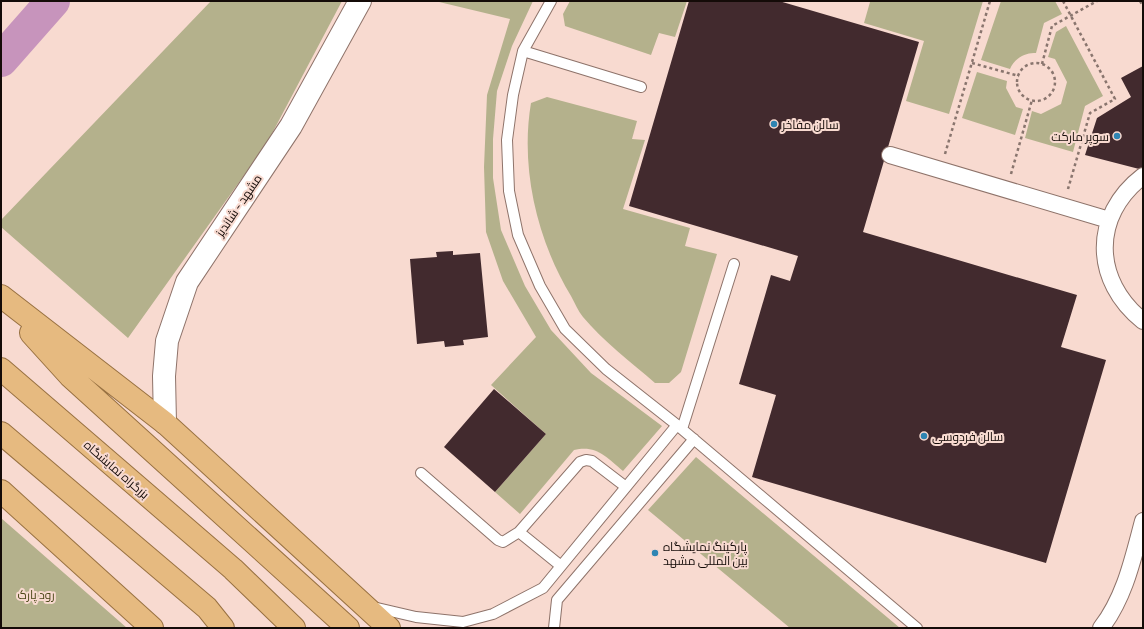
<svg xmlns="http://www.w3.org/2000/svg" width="1144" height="629" font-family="Commissioner,Cairo,sans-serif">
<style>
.green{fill:#b4b18c}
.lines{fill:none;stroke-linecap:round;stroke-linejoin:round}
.river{stroke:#c794bc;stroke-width:34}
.building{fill:#422a2e}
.service-casing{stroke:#8e736a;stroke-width:12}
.pedestrian-casing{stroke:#8e736a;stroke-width:18}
.secondary-casing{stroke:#8e736a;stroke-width:24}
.trunk-casing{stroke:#987141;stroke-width:24}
.path{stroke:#89756e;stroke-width:2.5;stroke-dasharray:3 3;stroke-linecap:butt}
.service{stroke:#fff;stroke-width:10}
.pedestrian{stroke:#fff;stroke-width:16}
.secondary{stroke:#fff;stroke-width:22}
.trunk{stroke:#e6ba80;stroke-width:22}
.poi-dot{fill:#2e85b3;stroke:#f8dad0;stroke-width:1.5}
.labels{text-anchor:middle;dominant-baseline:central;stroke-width:4;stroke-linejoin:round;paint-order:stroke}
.poi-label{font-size:12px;fill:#140b08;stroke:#f8dad0;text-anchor:start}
.street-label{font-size:12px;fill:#140b08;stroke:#f8dad0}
.park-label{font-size:12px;fill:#4c4819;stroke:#f8dad0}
</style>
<rect width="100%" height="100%" fill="#f8dad0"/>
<path class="green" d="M211,1h131l-75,142 -139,195 -127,-111v-7z
M435,1h98l-21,45 -15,45 -4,48v39l8,52 24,56 26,44 40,43 71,53 -39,45c-17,-14 -26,-26 -49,-21l-54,64 -25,-22 51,-58 -55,-49 45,-48 -33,-56 -17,-49 -2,-65 3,-72 23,-76z
M570,1h117l-12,36 -16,-4 -8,22 -86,-29 -2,-12z
M868,1h115l-34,113 -43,-13 18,-60 -60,-18 6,-21z
M1001,1h54l7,13 -18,9 -8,30c-11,-1 -22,6 -26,16l-29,-9z
M1066,26l37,70 -18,10 -12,46 -48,-14 7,-27 9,3 20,-10 6,-22 -12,-23 -7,-2 8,-25z
M977,72l30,9 -1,7 10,19 7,2 -8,26 -53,-17z
M547,97l90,24 -5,18 13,1 -22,69 67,19 -5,18 32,8 -36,118 -12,11h-14c-23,-20 -53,-43 -72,-66 -5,-6 -8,-14 -12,-21 -34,-56 -51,-128 -40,-193z
M696,457l204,171h-110l-142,-118z
M1,518l126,110h-126z"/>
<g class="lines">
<path class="river" d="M1,60l52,-59"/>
</g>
<path class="building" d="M689,1h90l140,41 -56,190 214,63 -16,52 45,13 -60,203 -294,-86 24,-82 -37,-11 32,-109 19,6 8,-25 -169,-50z
M1143,66v104l-58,-15 12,-37 34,-21 -10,-19z
M453,251v4l27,-2 8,84 -25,3 1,5 -19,2 -1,-6 -27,3 -7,-85 27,-2 -1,-5z
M494,389l52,45 -51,58 -51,-45z"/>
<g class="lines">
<defs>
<path id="service" d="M551,1l-28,50 -10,44 -6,45 2,51 9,44 22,51 25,43 41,40 71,56 240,203
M523,51l118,36
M682,429l52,-165
M421,473l77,67 5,2 16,-10 61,-70 6,-2 6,1 34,26
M519,532l42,34
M373,607l43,10 47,5 30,-8 50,-26 134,-163
M554,628l3,-28 137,-161"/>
<path id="pedestrian" d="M890,155l219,65
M1143,176c-52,40 -50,105 0,145
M1101,628c24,-31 32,-70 42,-107"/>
<path id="secondary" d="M165,423l-1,-47 3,-35 20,-59 104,-156 69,-125"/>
<path id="trunk" d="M1,296l164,127 224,205
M31,333l39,43 278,252
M1,369l232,200 61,59
M1,433l206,175 16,20
M1,491l151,137"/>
</defs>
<use href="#service" class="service-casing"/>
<use href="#pedestrian" class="pedestrian-casing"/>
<use href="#secondary" class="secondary-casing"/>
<use href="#trunk" class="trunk-casing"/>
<path class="path" d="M1063,1l52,98 -25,14 -22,76
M1140,1l3,5
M1017 82a19 19 0 1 1 38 0a19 19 0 1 1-38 0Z
M972,63l47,13
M1042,64l10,-38 45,-25
M945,154l45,-153
M1011,174l21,-74"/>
<use href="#service" class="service"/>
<use href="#pedestrian" class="pedestrian"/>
<use href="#secondary" class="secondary"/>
<use href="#trunk" class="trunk"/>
</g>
<g class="poi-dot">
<circle cx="774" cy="124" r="4"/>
<circle cx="1117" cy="136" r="4"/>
<circle cx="924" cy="436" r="4"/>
<circle cx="655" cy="553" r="4"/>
</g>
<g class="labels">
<g class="poi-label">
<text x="782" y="124">سالن مفاخر</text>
<text x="1109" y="136" text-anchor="end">سوپر مارکت</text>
<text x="932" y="436">سالن فردوسی</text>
<text x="663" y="546">پارکینگ نمایشگاه<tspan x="663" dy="14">بین المللی مشهد</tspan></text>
</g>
<g class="street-label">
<text transform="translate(238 205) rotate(-56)">مشهد - شاندیز</text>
<text transform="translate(117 469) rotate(41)">بزرگراه نمایشگاه</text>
</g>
<g class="park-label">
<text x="36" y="594">رود پارک</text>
</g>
</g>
<rect width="1144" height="629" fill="none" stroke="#140b08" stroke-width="4"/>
</svg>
